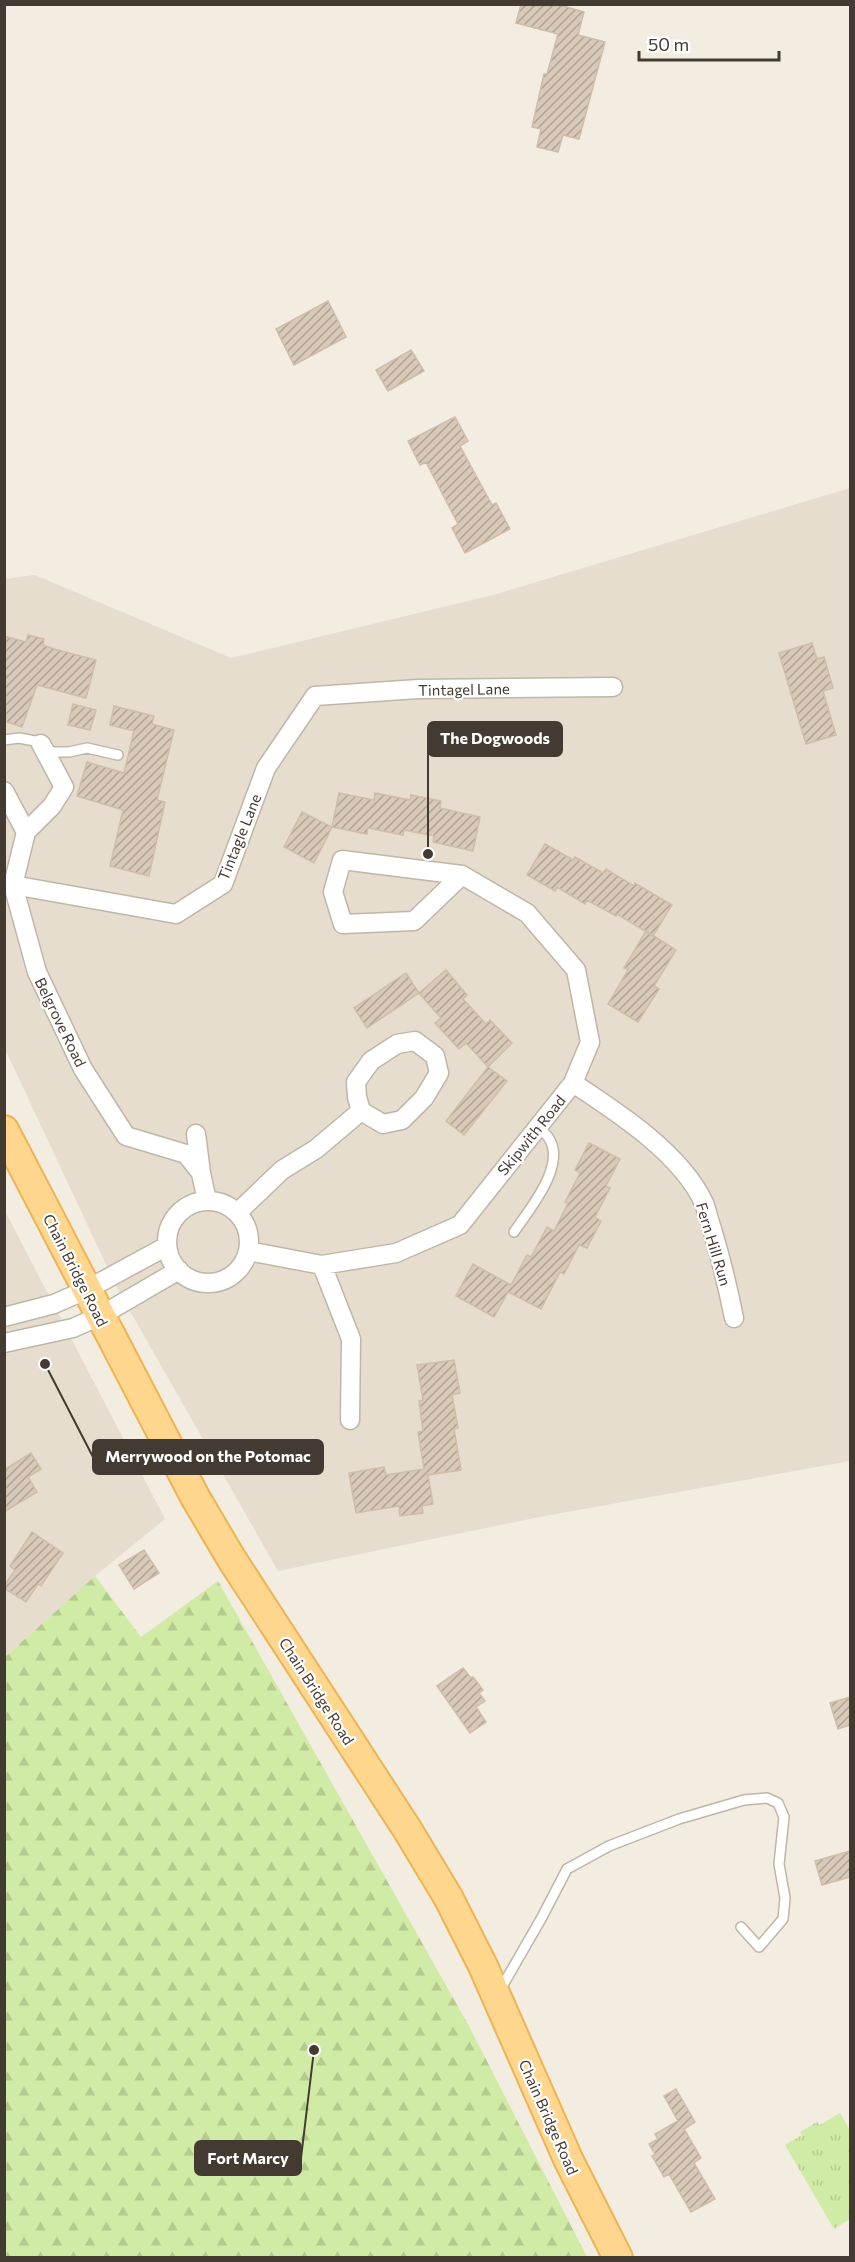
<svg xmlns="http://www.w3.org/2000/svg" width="855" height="2262" font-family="Commissioner,sans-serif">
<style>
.residential{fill:#e7ddce}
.forest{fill:url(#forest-firs)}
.park{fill:url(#park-tufts)}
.building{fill:url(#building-hatch);stroke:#d0bda8;stroke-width:1.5}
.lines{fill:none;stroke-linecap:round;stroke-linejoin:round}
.service-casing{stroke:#c0b6a6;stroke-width:12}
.minor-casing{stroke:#c0b6a6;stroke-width:21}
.primary-casing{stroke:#edb454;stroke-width:32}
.service{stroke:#fff;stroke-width:9}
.minor{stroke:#fff;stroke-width:18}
.primary{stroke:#ffd68d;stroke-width:28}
.labels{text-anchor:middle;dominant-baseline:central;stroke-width:4.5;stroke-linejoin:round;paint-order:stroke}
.street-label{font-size:15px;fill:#433b31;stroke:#fff}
.leader{fill:none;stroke:#433b31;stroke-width:2}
.callout-dot{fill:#433b31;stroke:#fff;stroke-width:2}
.callout{fill:#433b31;stroke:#433b31;stroke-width:2}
.callout-label{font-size:16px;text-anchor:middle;font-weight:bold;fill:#fff}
</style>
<defs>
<pattern id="forest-firs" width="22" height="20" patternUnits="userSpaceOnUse" patternTransform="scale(1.5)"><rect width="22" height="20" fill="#d0eba5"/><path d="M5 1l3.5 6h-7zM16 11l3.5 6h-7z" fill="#b4ca8e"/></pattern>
<pattern id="park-tufts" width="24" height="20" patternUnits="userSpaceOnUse" patternTransform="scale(1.5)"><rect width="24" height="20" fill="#d0eba5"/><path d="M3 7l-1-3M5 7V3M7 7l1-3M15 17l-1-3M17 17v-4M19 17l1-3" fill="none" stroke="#b4ca8e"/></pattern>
<pattern id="building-hatch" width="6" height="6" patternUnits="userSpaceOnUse" patternTransform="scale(1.5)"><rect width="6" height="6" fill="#d8c9b8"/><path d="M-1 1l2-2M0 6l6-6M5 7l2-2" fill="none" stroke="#b1a496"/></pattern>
</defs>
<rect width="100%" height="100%" fill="#f2ece1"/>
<path class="residential" d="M850,488v973l-316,57 -256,53 -160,-281 -113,-241 -1,-470 31,-4 196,83 262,-63z
M4,1209l161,310 -70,57 -90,81z"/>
<path class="forest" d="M95,1576l46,61 77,-56 252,447 117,229h-582v-600z"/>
<path class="park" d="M840,2113l10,17v89l-16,10 -49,-84 17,-10 -2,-3 17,-10 3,3z"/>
<path class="building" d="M521,4h35l28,8 -6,23 27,7 -26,97 -16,-4 -5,17 -21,-5 4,-18 -9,-2 12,-53h3l11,-40 -42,-11z
M328,301l18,36 -52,28 -18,-36z
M411,350l13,21 -36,20 -12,-21z
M455,417l13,24 -8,5 32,59 4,-2 14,26 -45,24 -13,-25 6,-4 -32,-62 -6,3 -12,-24z
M28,635l16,4 -1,6 11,4 42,11 -10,38 -49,-13 -15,42 -18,-6v-85l22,6z
M812,643l5,16 7,-2 9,31 -10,3 13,44 -30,9 -27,-91z
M73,704l23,6 -6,20 -22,-5z
M114,706l40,10 -2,8 22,6 -17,70 8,2 -16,74 -39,-10 13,-56 -46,-14 10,-34 37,11 10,-42 -24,-6z
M339,793l35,7 1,-7 35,7 1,-5 30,6 -1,7 40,9 -7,34 -40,-9 1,-6 -30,-6 -1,5 -35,-7 -1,6 -35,-7z
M302,812l30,15 -18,36 -30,-16z
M545,844l28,16 2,-3 28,16 3,-4 28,17 1,-3 37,22 -19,31 -36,-22 -1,2 -29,-16 -2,4 -28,-17 -2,4 -28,-16z
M646,931l30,19 -22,36 5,3 -21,33 -30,-18 20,-34 -4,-2z
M446,970l21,25 -4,4 23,25 4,-4 22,23 -24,24 -22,-24 -7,6 -24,-26 6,-5 -22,-25z
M406,973l13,20 -52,35 -13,-20z
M488,1067l19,14 -43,54 -18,-14z
M589,1143l31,16 -14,27 4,2 -15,29 6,4 -14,27 -8,-3 -15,29 -4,-2 -19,37 -33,-17 -14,25 -38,-21 17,-32 38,21 16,-30 4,2 16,-30 7,4 14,-28 -3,-1 15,-29 -5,-3z
M454,1360l6,33 -8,2 6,33 -4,1 7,41 -33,5 5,29 -11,2 1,7 -23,3 -1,-10 -43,7 -7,-40 35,-6 2,8 38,-6 -6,-37 5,-1 -4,-30 4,-1 -6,-35z
M31,1453l10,16 -13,8 9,15 -33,20v-42z
M32,1532l31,21 -22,33 -3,-2 -12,18 -22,-14v-2l11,-16 -5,-4z
M144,1550l15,23 -25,16 -15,-24z
M463,1668l8,10 2,-1 10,13 -4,3 6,8 -9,6 10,15 -16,11 -33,-47z
M850,1697v28l-12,4 -8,-26z
M850,1851v26l-28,8 -7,-24z
M676,2089l19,33 -11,7 17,29 -7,5 21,36 -24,13 -22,-38 -5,3 -12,-21 3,-2 -6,-10 9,-5 -3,-5 23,-13 -14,-25z"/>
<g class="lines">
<defs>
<path id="service" d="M4,740l15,-2 16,3 18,11h16l18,-4 31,7
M514,1232c15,-22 54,-68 34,-95 -2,-3 -7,-7 -10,-10
M500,1990l41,-71 26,-50 42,-23 70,-27 65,-19 23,-2 11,5 6,14 -5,47 6,34 -2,21 -24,28 -18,-20"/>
<path id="minor" d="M4,791l22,41 -13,53 24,87 46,97 43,67 60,18 15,19 6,28
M26,832l26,-26 12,-19 -23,-43
M342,860l120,15 -48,46 -71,3 -10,-32z
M13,885l163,29 47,-30 43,-116 49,-72 103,-7 195,-2
M573,1083c44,29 108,70 131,120 3,8 5,18 8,26 9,30 16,59 22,89
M196,1134l5,39
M167 1242a41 41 0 1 1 82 0a41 41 0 1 1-82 0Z
M237,1213l45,-43 34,-21 45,-38 22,13 19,-4 22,-22 15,-25 -4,-17 -20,-15 -18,3 -26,17 -15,21 1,15 4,14
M248,1251l74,14 74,-12 64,-28 113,-142 17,-41 -14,-72 -49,-57 -65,-38
M322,1265l29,74 -1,81
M4,1317l50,-13 32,-14 81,-44
M4,1343l69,-15 27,-12 79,-46"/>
<path id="primary" d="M4,1130l191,367 36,61 176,271 41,68 35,69 85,193 50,99"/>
</defs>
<use href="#service" class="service-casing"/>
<use href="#minor" class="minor-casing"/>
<use href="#primary" class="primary-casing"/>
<use href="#service" class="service"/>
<use href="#minor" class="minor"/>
<use href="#primary" class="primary"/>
</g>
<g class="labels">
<g class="street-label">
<text transform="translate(464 689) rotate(-1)">Tintagel Lane</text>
<text transform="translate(239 837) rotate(-68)">Tintagle Lane</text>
<text transform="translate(61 1022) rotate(64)">Belgrove Road</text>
<text transform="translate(531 1135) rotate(-51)">Skipwith Road</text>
<text transform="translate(714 1244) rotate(73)">Fern Hill Run</text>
<text transform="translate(76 1270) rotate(63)">Chain Bridge Road</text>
<text transform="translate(317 1691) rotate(57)">Chain Bridge Road</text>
<text transform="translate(549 2117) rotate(66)">Chain Bridge Road</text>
</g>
</g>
<path class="leader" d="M428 854L428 739M45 1364L93 1457M314 2050L301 2158"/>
<g class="callout-dot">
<circle cx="428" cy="854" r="6"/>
<circle cx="45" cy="1364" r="6"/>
<circle cx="314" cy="2050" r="6"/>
</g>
<g class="callout">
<rect x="428" y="722" width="134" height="34" rx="6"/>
<rect x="93" y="1440" width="230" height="34" rx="6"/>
<rect x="195" y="2141" width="106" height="34" rx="6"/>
</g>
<g class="callout-label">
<text x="495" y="744">The Dogwoods</text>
<text x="208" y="1462">Merrywood on the Potomac</text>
<text x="248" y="2164">Fort Marcy</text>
</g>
<rect width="855" height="2262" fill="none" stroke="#433b31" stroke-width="12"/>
<path d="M639 51v9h140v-9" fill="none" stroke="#433b31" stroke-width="3"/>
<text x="648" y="51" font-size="18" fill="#433b31" stroke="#ffffff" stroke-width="4.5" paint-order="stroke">50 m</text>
</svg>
